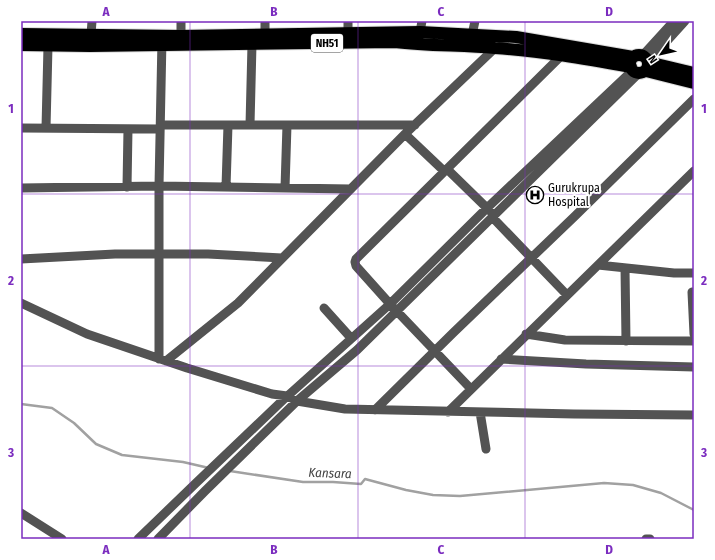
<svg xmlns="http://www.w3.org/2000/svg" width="715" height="560" font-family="'Fira Sans Condensed',sans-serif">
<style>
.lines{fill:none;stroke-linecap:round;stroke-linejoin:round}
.stream{stroke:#a1a1a1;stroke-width:2.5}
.highway-casing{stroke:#dbdbdb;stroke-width:14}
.minor{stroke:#535353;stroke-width:9}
.highway{stroke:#000;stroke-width:12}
.grid{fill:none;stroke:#7b2cbf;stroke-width:1;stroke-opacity:0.55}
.labels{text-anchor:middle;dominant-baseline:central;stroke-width:4;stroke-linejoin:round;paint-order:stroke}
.shield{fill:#fff;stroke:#4c4c4c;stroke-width:1}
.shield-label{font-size:11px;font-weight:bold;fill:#000}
.poi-label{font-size:12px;fill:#000;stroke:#fff;text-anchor:start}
.water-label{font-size:13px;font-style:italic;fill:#424242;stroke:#fff}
.neatline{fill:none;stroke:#7b2cbf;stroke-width:1.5}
.grid-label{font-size:13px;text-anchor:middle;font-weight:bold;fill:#7b2cbf}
</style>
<rect width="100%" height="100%" fill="#fff"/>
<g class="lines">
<path class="stream" d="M21,404l31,4 22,15 22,21 26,11 61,7 26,6
M230,471l73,11h30l28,2 4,-5 41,11 27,5 27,1 144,-13 29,2 28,8 33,17"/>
<defs>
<path id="highway" d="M21,34l160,2 239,-4 96,5 117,20
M21,45l69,1 305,-4c33,4 67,3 100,6 46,3 91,11 136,19
M630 64a9 9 0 1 1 18 0a9 9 0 1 1-18 0Z
M648,62l46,11
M646,71l48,12"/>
</defs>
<use href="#highway" class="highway-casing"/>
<path class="minor" d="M265,21v13
M348,21v12
M420,32l2,-11
M91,35l1,-14
M472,35l3,-14
M181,41v-20
M643,55l31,-34
M648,60l9,-8 28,-31
M161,125h254
M250,125l2,-81
M21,128l139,1
M46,128l2,-82
M405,134l39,37
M447,169l43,42
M127,187l1,-58
M226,187l2,-62
M21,188l138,-2 192,3
M285,188l2,-63
M493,218l74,77
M21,259l94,-5h93l74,4
M598,265l76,8h20
M625,268l1,73
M692,292l2,42
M21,303l66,31 100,34 85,26 15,2 10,5 48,8 229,5 120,1
M324,308l27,30
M526,334l39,6 129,1
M159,359v-173l3,-147
M501,359l85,5 108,3
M166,361l72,-58 87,-88 80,-81 90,-86
M471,389l-81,-85 -34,-38 -1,-4 1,-3 206,-204
M375,410l78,-77 122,-117 119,-117
M448,412l246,-241
M480,412l6,37
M21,513l41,26
M138,539l58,-56 87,-83 107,-96 97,-96 146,-138
M158,539l47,-48 92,-90 60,-51 282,-277
M646,539h4"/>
<use href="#highway" class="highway"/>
</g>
<path class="grid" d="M190,21v518M358,21v518M525,21v518M21,194h673M21,366h673"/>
<defs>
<symbol id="hospital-ring" viewBox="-11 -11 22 22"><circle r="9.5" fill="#fff" stroke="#000" stroke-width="1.5"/><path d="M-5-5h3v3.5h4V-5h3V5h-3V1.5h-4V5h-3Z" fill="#000"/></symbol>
</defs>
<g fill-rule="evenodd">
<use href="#hospital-ring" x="525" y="185" width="20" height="20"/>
</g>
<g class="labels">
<rect class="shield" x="311" y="34" width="32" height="18" rx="3"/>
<g class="shield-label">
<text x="327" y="43">NH51</text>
</g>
<g class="poi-label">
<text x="548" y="188">Gurukrupa<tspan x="548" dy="14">Hospital</tspan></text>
</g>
<g class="water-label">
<text transform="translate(330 473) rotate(2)">Kansara</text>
</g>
</g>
<rect width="715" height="560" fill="none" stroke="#ffffff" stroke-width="44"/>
<g transform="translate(661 54) rotate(236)" stroke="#ffffff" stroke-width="3" paint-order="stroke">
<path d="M0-3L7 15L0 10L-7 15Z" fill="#000000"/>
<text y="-6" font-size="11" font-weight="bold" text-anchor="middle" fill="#000000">N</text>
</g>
<rect x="22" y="22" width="671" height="516" class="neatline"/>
<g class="grid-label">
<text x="106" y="16">A</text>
<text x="274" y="16">B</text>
<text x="441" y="16">C</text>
<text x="609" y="16">D</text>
<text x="11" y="113">1</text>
<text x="704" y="113">1</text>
<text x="11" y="285">2</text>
<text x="704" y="285">2</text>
<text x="11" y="457">3</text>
<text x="704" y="457">3</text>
<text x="106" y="554">A</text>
<text x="274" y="554">B</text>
<text x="441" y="554">C</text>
<text x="609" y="554">D</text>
</g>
</svg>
